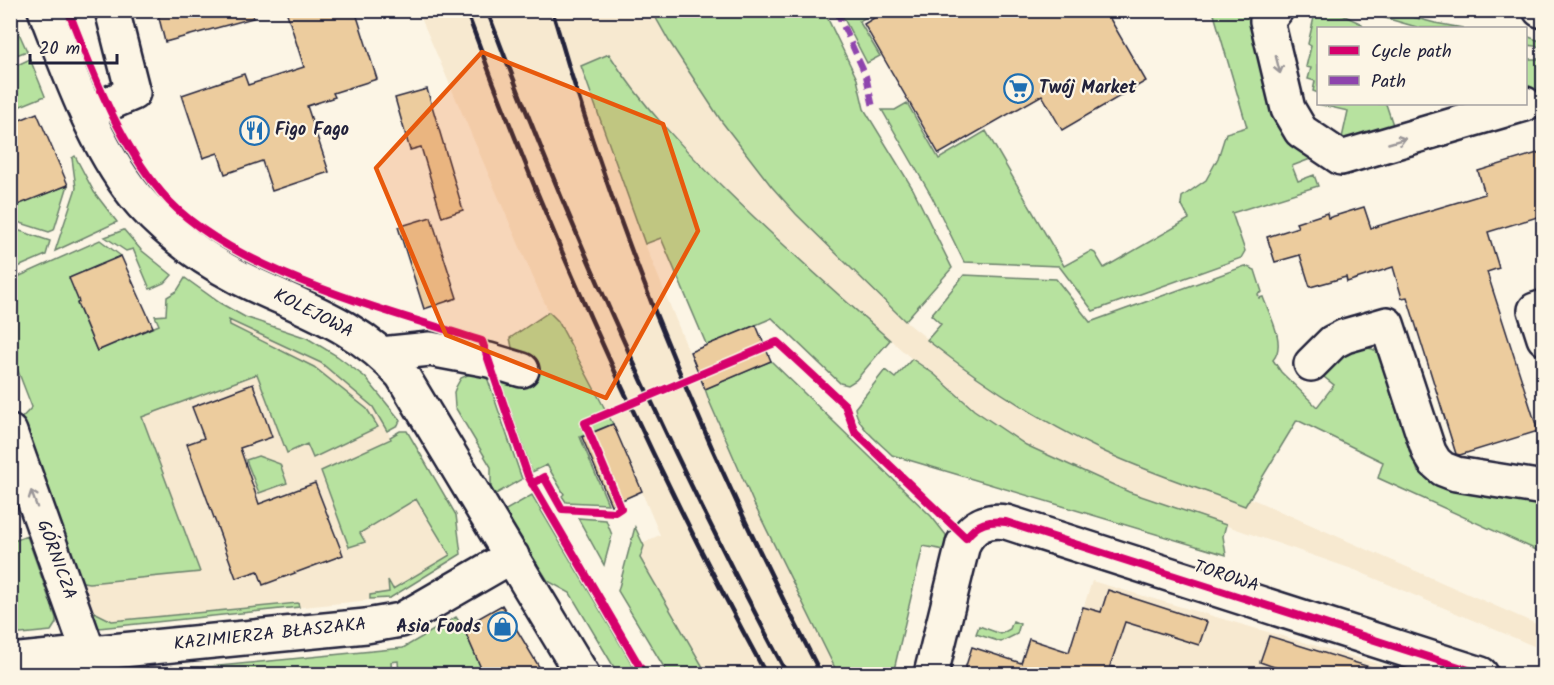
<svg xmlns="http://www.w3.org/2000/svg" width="1554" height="685" font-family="Kalam,sans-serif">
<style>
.built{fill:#f7e9d0}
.green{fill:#b7e29f;stroke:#6c826d;stroke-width:1.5}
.building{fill:#eccc9e;stroke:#22223b;stroke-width:1.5}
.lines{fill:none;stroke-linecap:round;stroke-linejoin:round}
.minor-casing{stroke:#22223b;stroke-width:38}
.minor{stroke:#fcf5e5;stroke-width:33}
.rail{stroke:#22223b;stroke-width:4.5}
.quiet{stroke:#8e44ad;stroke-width:6;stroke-dasharray:12 6;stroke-linecap:butt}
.cycleway-casing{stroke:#fcf5e5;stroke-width:11}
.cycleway{stroke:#d6006c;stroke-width:8}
.oneway{stroke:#9a9698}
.marked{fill:#e8590c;fill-opacity:0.2;stroke:#e8590c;stroke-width:4.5;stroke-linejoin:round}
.labels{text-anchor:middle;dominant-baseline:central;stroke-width:4.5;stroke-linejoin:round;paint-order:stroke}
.poi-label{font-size:18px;font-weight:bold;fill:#22223b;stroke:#fcf5e5;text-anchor:start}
.street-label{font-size:18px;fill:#22223b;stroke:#fcf5e5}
</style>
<rect width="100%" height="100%" fill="#fcf5e5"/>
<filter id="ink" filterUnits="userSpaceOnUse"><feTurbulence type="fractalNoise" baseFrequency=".0167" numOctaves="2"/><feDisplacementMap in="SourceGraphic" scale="12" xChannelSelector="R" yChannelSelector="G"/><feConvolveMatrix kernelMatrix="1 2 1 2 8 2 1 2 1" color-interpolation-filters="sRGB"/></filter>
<g filter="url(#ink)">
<path class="built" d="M418,11h234l17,30 53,81 29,38 45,54 109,107 68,54 102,63 32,15 78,31 60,22 5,-8 293,129v23l-188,-80 -226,-78 -103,-47 -52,-35 -40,-36 -22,-15 -97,-85 -61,-56 -66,-65 -33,-36 -20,-24 -26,-39 -28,12 33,95 31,83 75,184 34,76 84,170h-131l-67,-116 4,-16 16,-7 -47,-111 -55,-103 -9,-9 -10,-21z
M201,307l120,56 52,44 88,147 -71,44 -291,30 -11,-9 -70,-195z
M1092,581l321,93h-351z"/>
<path class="green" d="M652,11h172l33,68 7,30 49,80 39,79 -47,53 -109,-107 -24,-27 -50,-65 -53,-81z
M840,11h38l-19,10 21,35 -13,7z
M1213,11h42l58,147 -21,8 6,15 16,-6 4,11 -86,27 13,38 -4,7 -148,53 -34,-45 -95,-4 -32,-65 -50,-87h13l12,-7 32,56 47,-28 78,135 27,-15 4,2 9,15 85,-49 -8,-15 1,-7 24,-17 12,-22 8,-25 21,-6z
M1309,11h25l28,13 1,4h-45v65l-5,-2 2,-10 -7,-2 3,-11 -5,-1 5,-21 -3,-2 7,-31z
M1361,11h29l45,12 28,5h-43z
M18,31l9,20 -16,6v-22z
M1526,36l17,6v5l-17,-2z
M609,54c33,52 75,95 119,138 52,51 107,100 162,148l-34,40 -8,5 -8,-2 -68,-65 -65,28 -46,-108 -16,6 -64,-178z
M30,59l15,37 -34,14v-42z
M1526,59h17v30l-17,5z
M1318,99v5h68l10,30 -51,10 -3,-6 6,-27 -31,-7z
M75,156l19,36 23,30 -62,29 21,-63 -4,-30z
M68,185l-14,45 -5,2 -38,-12 -1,-13z
M11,228l39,13 -4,14 -35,15z
M124,230l17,20 31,25 -6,7 -16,7 -17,-40 -7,2 -21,-14z
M100,240l21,16 -44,48 20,47 62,-26 -4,-9 11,-1 1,-18 10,-6 8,-13 35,25 25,14 62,21 30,18 28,21 35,43 -2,5 -11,6 -14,-24 -52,-44 -92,-43 1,5 84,42 53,42 11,18 -65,31 -6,-14 -20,9 -30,-79 -115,43 58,155 -111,11 -12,-2 -62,-156 17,-18 -19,-49 -2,2v-80z
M1245,266l10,4 7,22 -4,2 1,4 4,-1c6,17 24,47 10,63l8,12 36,35 17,-22 -14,-11c5,-6 10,-14 16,-19 14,-11 33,-10 46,-1l36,118 125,28v53l-165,-75 5,-16 -86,-42 -52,86c-47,-18 -95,-33 -140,-54 -63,-30 -123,-69 -178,-112l14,-16 -10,-9 33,-40 92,4 34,43z
M549,312l9,9 55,103 -33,13 28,67 -42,-2 -4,-6 2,-2 -17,-29 -15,7 -33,-95 14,-25 -3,-14z
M912,359l22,15 40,36 52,35 103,47 97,33 -3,11 3,19 -334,-100c-13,-13 -35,-28 -37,-47l30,-38 10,8z
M771,361l160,155 15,19 -1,15 -22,-4 -30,128h-55l-84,-170 -44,-101 -5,-14z
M472,373l15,4 35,102 -28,16 -3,-5v-23l-36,-60 -1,-15 2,-5 5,-9z
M400,431h7l49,84 5,39 -71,44 -20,1v-4l19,-3 -1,-12 5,9 57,-34 -34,-56 -56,34 5,9 -16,5 -28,-76 70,-32 -1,-2z
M258,456l22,8 7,19 -28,10 -13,-33z
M532,495l106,179h-20l-48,-81 -22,-12 -44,-70z
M578,518l28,2 6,15 -8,30z
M635,527l9,19 -4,12 67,116h-39l-50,-83z
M27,536l29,82v5l-5,8 -40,4v-93z
M298,603l1,4 -200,21 -11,-9 -6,-13 30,15z
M456,617l7,10 21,47h-85l-1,-13 -7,1 1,12h-256l267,-26z
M1013,621l7,3 -3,10 -16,8 -25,-8 3,-8 22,8 9,-5z"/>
<path class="building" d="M157,10h95l1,8 -88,24z
M286,10h69l22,69 -44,14 2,4 -28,9 22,66 -57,19 -10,-30 -37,13 -7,-21 -15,5 -21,-63 62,-21 4,11 56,-18z
M887,10h218l41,71 -84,49 -20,-35 -103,59 -75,-130z
M427,89l36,121 -21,7 -21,-70 -11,3 -15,-52z
M37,113l31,72 -58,23v-84z
M1544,151v64l-56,17 11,36 -12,4 51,159 -78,24 -4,-1 -49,-157 -5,1 -9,-31 -46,15 -1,-5 -36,10 -10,-32 -25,7 -8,-25 31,-10 -2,-4 31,-10 1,5 36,-11 7,21 114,-34 -7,-23z
M431,217l26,81 -33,11 -26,-82z
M121,256l32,71 -56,24 -20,-48 2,-1 -10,-24z
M756,325l15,36 -66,28 -15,-37z
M253,384l19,53 -32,11 19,56 56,-21 28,72 -80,30 -5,-14 -22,7 -49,-134 17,-6 -12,-31z
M613,424l29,67 -31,14 -29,-68z
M1108,590l99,32 -8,23 -74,-23 -15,44 12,4 -1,5h-158l9,-28 49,16 8,-24 40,13 14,-45 18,5z
M502,605l42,70h-60l-21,-48z
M1269,636l107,33v6h-101l2,-7 -17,-6z"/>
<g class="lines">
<defs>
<path id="minor" d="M45,10c25,64 52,143 97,194 28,31 61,55 98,74 58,29 117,45 162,97l180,299
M1276,10l-9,11 21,88 13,22 40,27 184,-54
M1540,10l4,1
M87,113l46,-20 -21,-83
M1544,307l-9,3 9,28
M381,354l49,-5 59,11 33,10
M1311,364l22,-22 12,-6 42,-12 42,128 6,10 8,7 13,5 88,14
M10,432l79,222
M10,661l356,-35 35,-6 111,-64
M931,674l32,-130c9,-18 23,-25 43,-22l475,152"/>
</defs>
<use href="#minor" class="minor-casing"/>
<use href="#minor" class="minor"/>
<path class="rail" d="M466,10c84,228 184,451 300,664
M487,10c86,228 186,450 300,664
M552,10c66,230 159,453 269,664"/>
<path class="quiet" d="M836,10l30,66 7,31"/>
<defs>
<path id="cycleway" d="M68,10c25,63 49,129 93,182 64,78 226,118 321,149l46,135 116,198
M532,484l12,-7 18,32 53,3 6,-4 -36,-85 192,-81 68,63 10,27 111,106c11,-15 23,-18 40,-16l475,152"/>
</defs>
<use href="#cycleway" class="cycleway-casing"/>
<use href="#cycleway" class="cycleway"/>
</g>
<defs><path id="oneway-shaft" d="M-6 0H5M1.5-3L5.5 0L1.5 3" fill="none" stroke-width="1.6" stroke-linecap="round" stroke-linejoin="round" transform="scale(1.5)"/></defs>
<g class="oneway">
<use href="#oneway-shaft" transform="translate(1278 65) rotate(76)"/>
<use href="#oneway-shaft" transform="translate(1397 141) rotate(-16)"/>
<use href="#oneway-shaft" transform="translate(34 499) rotate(-110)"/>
</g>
</g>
<path class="marked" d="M482,52l181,72 35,107 -92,167 -160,-63 -70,-167z"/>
<defs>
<symbol id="supermarket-ring" viewBox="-11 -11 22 22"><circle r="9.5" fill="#fcf5e5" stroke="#1f6fb2" stroke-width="1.5"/><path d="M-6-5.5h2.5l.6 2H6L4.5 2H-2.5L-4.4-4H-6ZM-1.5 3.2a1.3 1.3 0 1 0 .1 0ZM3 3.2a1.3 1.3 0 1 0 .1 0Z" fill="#1f6fb2"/></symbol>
<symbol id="restaurant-ring" viewBox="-11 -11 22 22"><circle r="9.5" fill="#fcf5e5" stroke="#1f6fb2" stroke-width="1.5"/><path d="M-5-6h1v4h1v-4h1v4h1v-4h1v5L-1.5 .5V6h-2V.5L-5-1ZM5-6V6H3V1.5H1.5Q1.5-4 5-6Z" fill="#1f6fb2"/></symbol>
<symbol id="shop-ring" viewBox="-11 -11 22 22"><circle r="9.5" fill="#fcf5e5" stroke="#1f6fb2" stroke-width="1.5"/><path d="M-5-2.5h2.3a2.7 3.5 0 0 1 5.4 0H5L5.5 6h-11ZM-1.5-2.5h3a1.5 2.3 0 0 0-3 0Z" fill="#1f6fb2"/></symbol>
</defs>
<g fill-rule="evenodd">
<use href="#supermarket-ring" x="1002" y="72" width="33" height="33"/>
<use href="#restaurant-ring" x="238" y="114" width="33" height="33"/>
<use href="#shop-ring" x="486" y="610" width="33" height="33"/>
</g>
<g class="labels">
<g class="poi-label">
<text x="1039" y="88">Twój Market</text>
<text x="275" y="130">Figo Fago</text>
<text x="481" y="627" text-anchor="end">Asia Foods</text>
</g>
<g class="street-label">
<text transform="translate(313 314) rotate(27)">KOLEJOWA</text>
<text transform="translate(56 560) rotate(70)">GÓRNICZA</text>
<text transform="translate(1226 577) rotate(18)">TOROWA</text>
<text transform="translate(270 635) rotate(-6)">KAZIMIERZA BŁASZAKA</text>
</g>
</g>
<rect width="1554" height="685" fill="none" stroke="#fcf5e5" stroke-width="36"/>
<rect x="18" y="18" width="1518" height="649" fill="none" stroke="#22223b" stroke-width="2" filter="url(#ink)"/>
<rect x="1317" y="27" width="210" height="78" fill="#fcf5e5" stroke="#a5a1a1" stroke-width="1.5"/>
<rect x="1329" y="46" width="30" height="9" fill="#d6006c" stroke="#a5a1a1" stroke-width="1.5"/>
<text x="1371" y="57" font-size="18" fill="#22223b">Cycle path</text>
<rect x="1329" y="76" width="30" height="9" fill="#8e44ad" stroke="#a5a1a1" stroke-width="1.5"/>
<text x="1371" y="87" font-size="18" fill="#22223b">Path</text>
<path d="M30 54v9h87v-9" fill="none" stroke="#22223b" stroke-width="3"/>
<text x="39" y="54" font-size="18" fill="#22223b" stroke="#fcf5e5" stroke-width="4.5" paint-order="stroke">20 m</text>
</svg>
